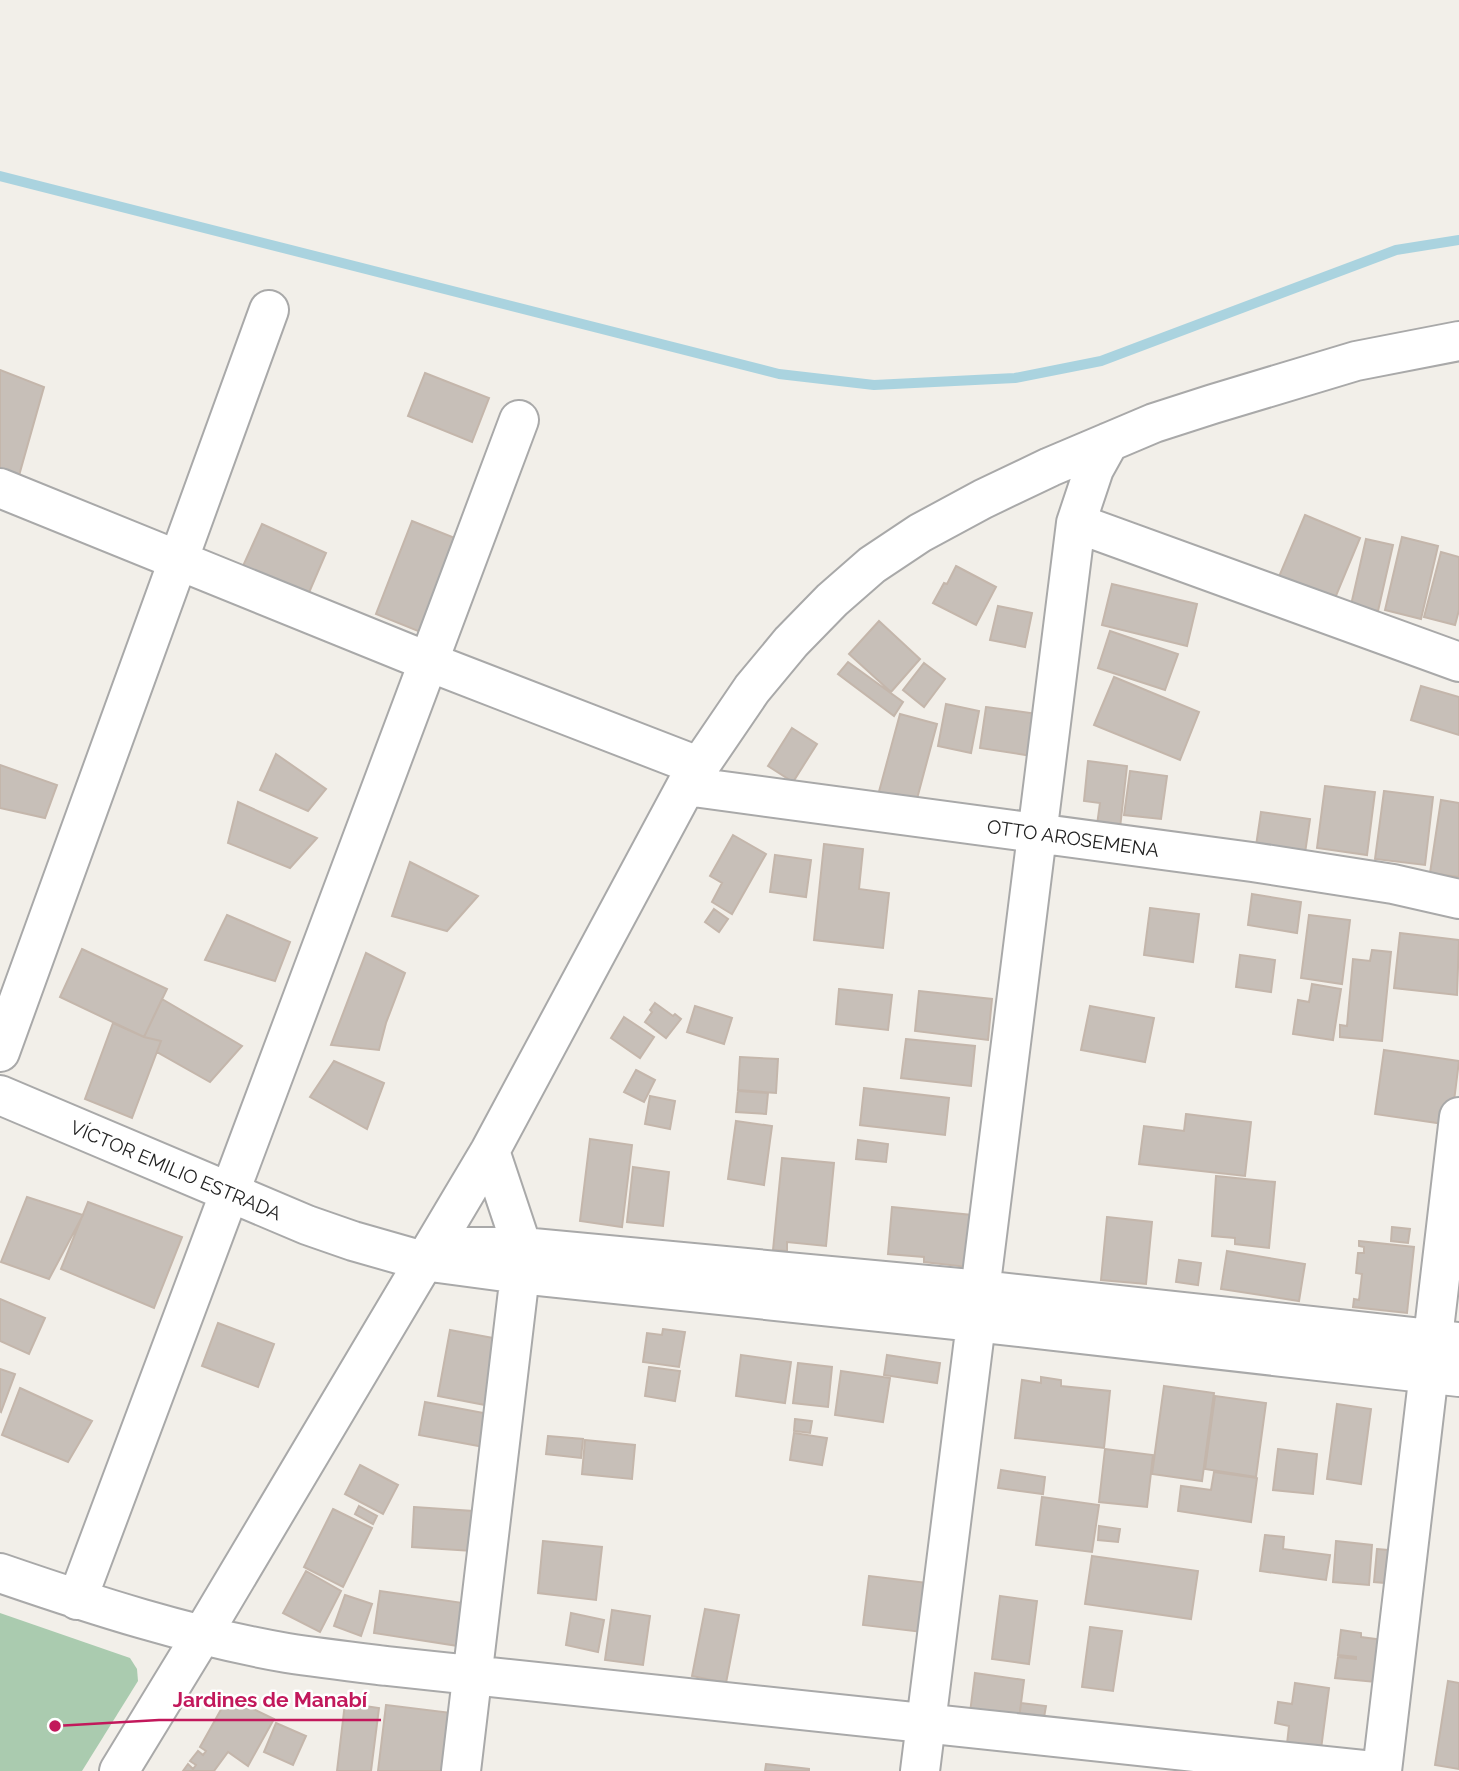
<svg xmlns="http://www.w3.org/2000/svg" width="1459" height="1771" font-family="Raleway,sans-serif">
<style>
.cemetery{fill:#aacbaf}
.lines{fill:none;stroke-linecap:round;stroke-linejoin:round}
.stream{stroke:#aad3df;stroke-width:10}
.building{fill:#c7bfb8;stroke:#c4b6ab;stroke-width:2}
.minor-casing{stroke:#a9a9a9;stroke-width:42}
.minor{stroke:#fff;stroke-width:38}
.labels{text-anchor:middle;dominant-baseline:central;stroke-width:5;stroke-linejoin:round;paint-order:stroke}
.street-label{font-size:19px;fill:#222;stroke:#fff}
.leader{fill:none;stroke:#c2185b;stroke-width:2.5}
.callout-dot{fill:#c2185b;stroke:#fff;stroke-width:2.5}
.callout-label{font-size:21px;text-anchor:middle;font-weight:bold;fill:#c2185b;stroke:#fff;stroke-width:5;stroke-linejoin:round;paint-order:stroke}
</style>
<rect width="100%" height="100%" fill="#f2efe9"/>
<path class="cemetery" d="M0,1613l130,45 7,11 1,12 -56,90h-82z"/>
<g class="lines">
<path class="stream" d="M0,176l779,198 95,11 141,-7 86,-17 295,-111 63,-10"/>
</g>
<path class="building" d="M0,370l44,17 -26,92 -18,-8z
M425,373l64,25 -17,44 -64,-26z
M1305,515l55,23 -27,65 -55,-24z
M412,521l53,21 -37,93 -52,-21z
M262,524l64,29 -18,42 -65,-29z
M1402,537l36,9 -17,73 -36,-9z
M1366,539l27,6 -15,66 -27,-6z
M1441,552l18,5v53l-4,15 -31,-8z
M956,566l40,21 -20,38 -43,-22 11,-20 3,1z
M1112,584l85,20 -10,42 -85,-21z
M998,606l34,7 -7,34 -35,-7z
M879,621l41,38 -29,33 -42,-38z
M1110,631l68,23 -13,36 -67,-22z
M848,662l55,40 -9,14 -56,-42z
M924,663l21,16 -21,28 -21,-17z
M1114,677l85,35 -19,48 -86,-35z
M1421,686l38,11v38l-48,-15z
M946,704l33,7 -8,42 -33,-7z
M986,707l52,7 -6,42 -52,-8z
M900,714l37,10 -23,86 -37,-11z
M792,728l25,16 -24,38 -25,-16z
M276,754l50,35 -18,22 -48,-21z
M1088,761l39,5 -7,62 -23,-3 3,-22 -16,-2z
M0,765l57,20 -12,33 -45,-10z
M1130,771l37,5 -6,43 -37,-4z
M1325,786l50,6 -8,63 -50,-7z
M1384,791l49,6 -8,68 -50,-6z
M1441,800l18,3v74l-29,-4z
M238,802l79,36 -27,30 -62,-25z
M1261,812l49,7 -5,34 -49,-7z
M733,835l33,19 -34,60 -20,-12 10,-19 -12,-7z
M824,844l39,5 -4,40 30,4 -6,55 -69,-8z
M775,855l36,5 -5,37 -36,-5z
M410,862l68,34 -31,35 -55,-15z
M1252,894l49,8 -4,31 -49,-8z
M1150,908l49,6 -6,48 -49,-7z
M714,909l14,10 -9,13 -14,-10z
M227,915l63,27 -15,39 -70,-21z
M1309,915l41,5 -8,64 -41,-6z
M1400,933l59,7 -2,55 -63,-7z
M82,949l85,40 -23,48 -84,-40z
M1372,950l19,2 -9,89 -42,-4v-12l7,1 6,-67 17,2z
M366,953l39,20 -19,50 -7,27 -48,-5z
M1240,955l35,5 -4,32 -35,-5z
M1312,984l29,5 -8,51 -40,-6 5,-34 11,2z
M839,989l53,6 -4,35 -52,-6z
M919,991l73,8 -4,41 -73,-9z
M162,999l80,47 -32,36 -53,-30 4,-11 -17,-4z
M655,1003l18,13 2,-2 6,5 -15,19 -21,-16 7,-10 -2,-2z
M695,1006l37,12 -8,26 -37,-12z
M1090,1006l64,12 -9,44 -64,-12z
M624,1017l30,20 -14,21 -29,-20z
M113,1023l31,14 17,4 -29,77 -47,-19z
M906,1039l69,7 -4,40 -70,-8z
M1384,1050l75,11 -8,64 -76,-11z
M740,1057l38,2 -2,34 -38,-3z
M334,1061l50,22 -17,46 -57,-32z
M636,1070l19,10 -11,22 -20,-10z
M864,1088l85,10 -4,37 -85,-10z
M738,1091l30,2 -2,21 -30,-2z
M650,1096l25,5 -5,28 -25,-5z
M1186,1114l65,8 -6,54 -106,-12 5,-38 40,5z
M736,1121l36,5 -8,59 -36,-6z
M590,1139l42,6 -10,82 -42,-6z
M858,1140l30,4 -2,18 -30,-3z
M782,1158l52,5 -8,83 -39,-4v9l-14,-1z
M633,1167l36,5 -6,54 -36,-4z
M1216,1176l59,6 -6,66 -34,-4v-6l-23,-2z
M27,1197l56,18 -34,64 -48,-17z
M88,1202l94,35 -28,71 -93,-39z
M892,1207l80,8 -5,52 -43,-5v-5l-36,-3z
M1107,1217l45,5 -6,62 -45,-4z
M1392,1227l18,2 -2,14 -17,-2z
M1359,1241l55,6 -7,66 -54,-6 1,-8 5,1 3,-26 -6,-1 2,-20h6v-6l-5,-1z
M1227,1251l78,13 -6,37 -78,-12z
M1179,1260l22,3 -3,22 -22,-3z
M0,1299l45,19 -16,36 -29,-13z
M218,1323l56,21 -16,43 -56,-21z
M663,1329l22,3 -6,35 -36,-5 4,-29 15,2z
M450,1330l54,10 -13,30 -6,35 -47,-9z
M741,1355l50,7 -6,41 -49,-7z
M887,1355l53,8 -3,20 -53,-8z
M798,1363l34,4 -4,40 -35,-4z
M649,1367l31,4 -5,30 -30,-5z
M0,1369l15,5 -14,38 -1,-1z
M841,1371l49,7 -7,44 -48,-7z
M1041,1377l20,3v6l49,5 -6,57 -89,-10 7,-58 19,3z
M1164,1386l50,7 -12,88 -50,-7z
M20,1388l72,33 -24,41 -66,-27z
M1215,1396l51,7 -10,74 -51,-8z
M425,1402l64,12 -5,33 -65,-12z
M1337,1404l34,5 -10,75 -34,-5z
M795,1419l17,2 -2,12 -16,-2z
M794,1433l33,5 -5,27 -32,-5z
M548,1436l35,3 -2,19 -35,-4z
M585,1440l50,5 -3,34 -50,-5z
M1105,1449l48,6 -6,52 -48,-5z
M1278,1449l39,5 -4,40 -40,-4z
M360,1465l38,20 -15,29 -38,-20z
M1001,1470l44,7 -2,17 -45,-6z
M1214,1472l43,6 -6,44 -73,-11 3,-25 30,4z
M1042,1497l57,8 -7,47 -56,-7z
M359,1506l18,10 -4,8 -18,-10z
M414,1507l59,4 -1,40 -60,-4z
M333,1509l39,19 -29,59 -39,-20z
M1099,1526l21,3 -2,13 -20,-2z
M1265,1535l19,2 -1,12 47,6 -4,25 -66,-9z
M543,1541l59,6 -6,53 -58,-7z
M1336,1541l36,4 -3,40 -36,-3z
M1377,1549l22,2 -3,33 -22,-2z
M1092,1556l106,15 -7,48 -106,-15z
M306,1571l35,20 -21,41 -37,-19z
M869,1576l59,7 -6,49 -59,-7z
M380,1591l83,12 -5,43 -84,-13z
M345,1595l27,9 -11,32 -27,-10z
M1000,1596l37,5 -8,63 -37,-5z
M705,1609l34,6 -13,68 -34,-7z
M612,1610l38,6 -7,49 -38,-5z
M571,1613l33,7 -6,32 -32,-7z
M1090,1627l32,4 -9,60 -31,-4z
M1341,1630l20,3v4l31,4 -6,42 -51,-5 3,-21 18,2v-2l-18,-2z
M975,1673l49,7 -5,39 -49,-6z
M1448,1681l11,2v86l-24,-4z
M1295,1683l34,5 -8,61 -34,-5 2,-18 -14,-3 3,-21 14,2z
M228,1697l46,22 -26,47 -20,-14 -14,19h-31l5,-7 5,5 3,-4 -6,-4 8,-10 5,4 3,-4 -6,-4z
M345,1703l34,5 -8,63h-34z
M1021,1703l25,3 -3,17 -24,-4z
M386,1705l66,8 -7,58h-67z
M276,1723l30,13 -13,29 -29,-13z
M766,1764l43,5v2h-44z"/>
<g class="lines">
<defs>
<path id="minor" d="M0,488l429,174 269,104
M1076,523l383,139
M686,786l566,76 141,22 66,15
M0,1052l269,-742
M0,1095l307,130 46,16 70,20 97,13 455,48 484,55
M465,1247h57l459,43 478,52
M0,1573c93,32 189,63 287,80 33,5 67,9 100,13l986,105
M77,1600l442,-1180
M119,1771l83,-136 288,-484 196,-365 66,-97 39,-47 41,-42 40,-35 48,-32 63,-34 67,-32 104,-44 59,-19 143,-43 103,-20
M461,1771l59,-497 2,-27 -32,-96
M920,1771l156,-1248 18,-54 15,-27
M1382,1771l77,-654"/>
</defs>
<use href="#minor" class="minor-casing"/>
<use href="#minor" class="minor"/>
</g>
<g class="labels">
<g class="street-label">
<text transform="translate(1073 838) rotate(8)">OTTO AROSEMENA</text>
<text transform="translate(176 1170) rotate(23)">VÍCTOR EMILIO ESTRADA</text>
</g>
</g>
<path class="leader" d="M55 1726L159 1720H381"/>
<circle class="callout-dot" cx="55" cy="1726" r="7"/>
<g class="callout-label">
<text x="270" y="1707">Jardines de Manabí</text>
</g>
</svg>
